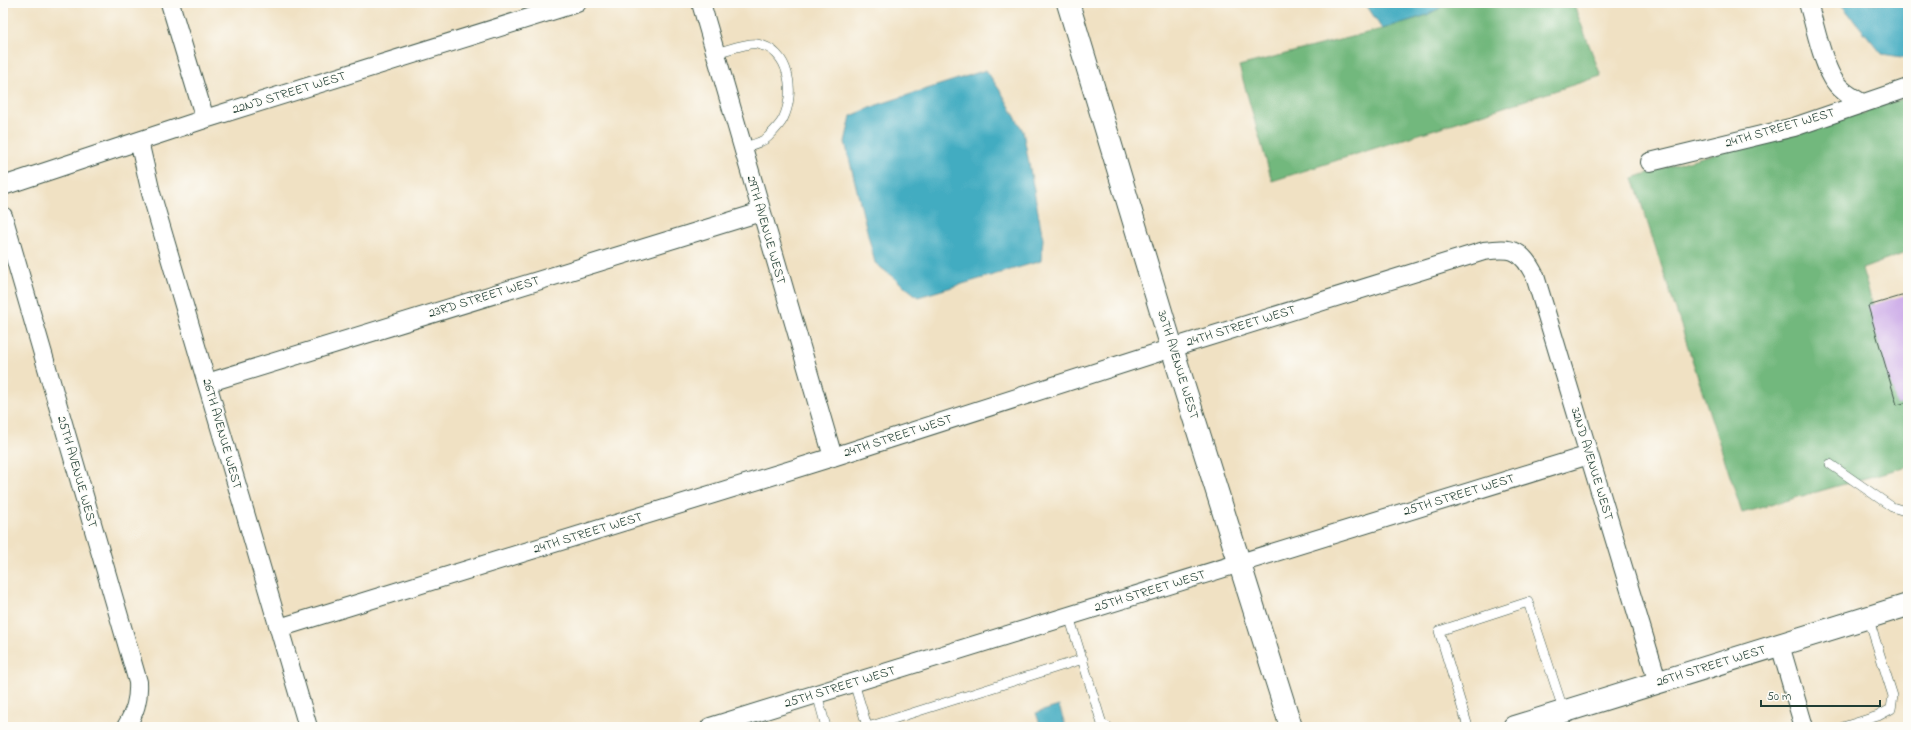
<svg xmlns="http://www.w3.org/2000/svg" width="1911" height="730" font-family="'Indie Flower',sans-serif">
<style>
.forest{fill:#72b87d;stroke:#487a58}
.water{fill:#42acc1;stroke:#30747a}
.building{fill:#c9a6e7}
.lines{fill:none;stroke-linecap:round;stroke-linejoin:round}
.service-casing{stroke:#3e5649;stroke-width:10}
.minor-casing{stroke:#3e5649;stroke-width:20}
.tertiary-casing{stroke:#3e5649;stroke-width:24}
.service{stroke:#fff;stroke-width:9}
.minor{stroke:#fff;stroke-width:18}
.tertiary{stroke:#fff;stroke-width:22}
.labels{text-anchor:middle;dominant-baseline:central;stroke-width:3;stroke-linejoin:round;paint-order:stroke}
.street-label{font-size:13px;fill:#1f3d34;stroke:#fdfcf7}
</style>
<rect width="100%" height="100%" fill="#fdfcf7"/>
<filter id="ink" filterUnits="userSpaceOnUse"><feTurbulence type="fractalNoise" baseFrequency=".025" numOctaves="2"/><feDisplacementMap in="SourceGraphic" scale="8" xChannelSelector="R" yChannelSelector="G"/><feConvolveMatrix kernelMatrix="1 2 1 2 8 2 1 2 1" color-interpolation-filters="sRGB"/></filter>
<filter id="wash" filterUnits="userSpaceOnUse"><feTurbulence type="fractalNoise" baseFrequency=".012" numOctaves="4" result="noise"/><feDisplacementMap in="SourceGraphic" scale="16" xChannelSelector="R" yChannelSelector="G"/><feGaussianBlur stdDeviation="0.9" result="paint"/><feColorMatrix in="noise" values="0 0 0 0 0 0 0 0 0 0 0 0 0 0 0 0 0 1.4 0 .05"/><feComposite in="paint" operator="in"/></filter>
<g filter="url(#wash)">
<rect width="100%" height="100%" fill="#f0e1c3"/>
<path class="forest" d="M1449,3h124l28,73 -329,105 -33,-115 143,-37 45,-14z
M1908,97v155l-46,17 46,152v45l-166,47 -109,-335 30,-10 197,-55 4,2 3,-5z"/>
<path class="water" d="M1365,3h84l-22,12 -45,14z
M1840,3h68v55l-26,-4z
M986,70l17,25 20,36 20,108 -2,22 -123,36 -43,-34 -30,-121 6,-26 26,-11z
M1059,706l7,21h-25l-5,-14z"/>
<g id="blocks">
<path class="building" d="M1908,294v108l-11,3 -29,-99z"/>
</g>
</g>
<g filter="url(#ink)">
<use href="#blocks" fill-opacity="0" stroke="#3e5649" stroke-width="1"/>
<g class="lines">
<defs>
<path id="service" d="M715,53c10,-2 33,-11 42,-9 33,6 39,48 26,75 -3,6 -10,13 -15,18 -6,6 -18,8 -26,11
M1830,464l62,43 16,5
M1069,616l33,108 6,3
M854,683l13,43
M817,694l9,33
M868,727l215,-68
M1468,727l-29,-96 89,-29 36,110
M1843,727l35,-11 13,-7 2,-13 -25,-79"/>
<path id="minor" d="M170,3l35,116
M701,3l132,454
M1808,3c7,22 13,55 24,74 6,12 18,19 30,26
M139,141l12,52 157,534
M1650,162l144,-35 114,-39
M3,186l202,-67 372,-116
M3,216l135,466c1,18 -3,30 -12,45
M207,383l554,-171
M279,628l554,-171 339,-109 312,-97c29,-4 37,-2 51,25l123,407
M1780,645l24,82
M710,727l879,-272"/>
<path id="tertiary" d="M1068,3l104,345 119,379
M1514,727l394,-122"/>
</defs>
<use href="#service" class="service-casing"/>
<use href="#minor" class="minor-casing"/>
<use href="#tertiary" class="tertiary-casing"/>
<use href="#service" class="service"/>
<use href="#minor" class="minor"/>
<use href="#tertiary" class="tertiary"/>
</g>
</g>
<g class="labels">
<g class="street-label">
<text transform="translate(289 93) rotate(-17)">22ND STREET WEST</text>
<text transform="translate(1780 128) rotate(-16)">24TH STREET WEST</text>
<text transform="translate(766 230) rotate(74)">29TH AVENUE WEST</text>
<text transform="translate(484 297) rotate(-17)">23RD STREET WEST</text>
<text transform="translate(1241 326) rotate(-17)">24TH STREET WEST</text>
<text transform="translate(1178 365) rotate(73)">30TH AVENUE WEST</text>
<text transform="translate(222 434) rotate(74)">26TH AVENUE WEST</text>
<text transform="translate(898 436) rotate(-18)">24TH STREET WEST</text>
<text transform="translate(1592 464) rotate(73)">32ND AVENUE WEST</text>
<text transform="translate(77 472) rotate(74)">25TH AVENUE WEST</text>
<text transform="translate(1459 495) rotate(-17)">25TH STREET WEST</text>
<text transform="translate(588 533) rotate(-17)">24TH STREET WEST</text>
<text transform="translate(1150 591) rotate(-17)">25TH STREET WEST</text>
<text transform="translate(1711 666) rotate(-17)">26TH STREET WEST</text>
<text transform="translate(840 687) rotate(-17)">25TH STREET WEST</text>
</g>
</g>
<rect width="1911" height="730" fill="none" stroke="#fdfcf7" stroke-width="16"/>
<path d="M1761 700v6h119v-6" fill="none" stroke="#1f3d34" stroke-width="2"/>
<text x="1767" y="700" font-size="12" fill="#1f3d34" stroke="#fdfcf7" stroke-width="3" paint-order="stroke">50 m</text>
</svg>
